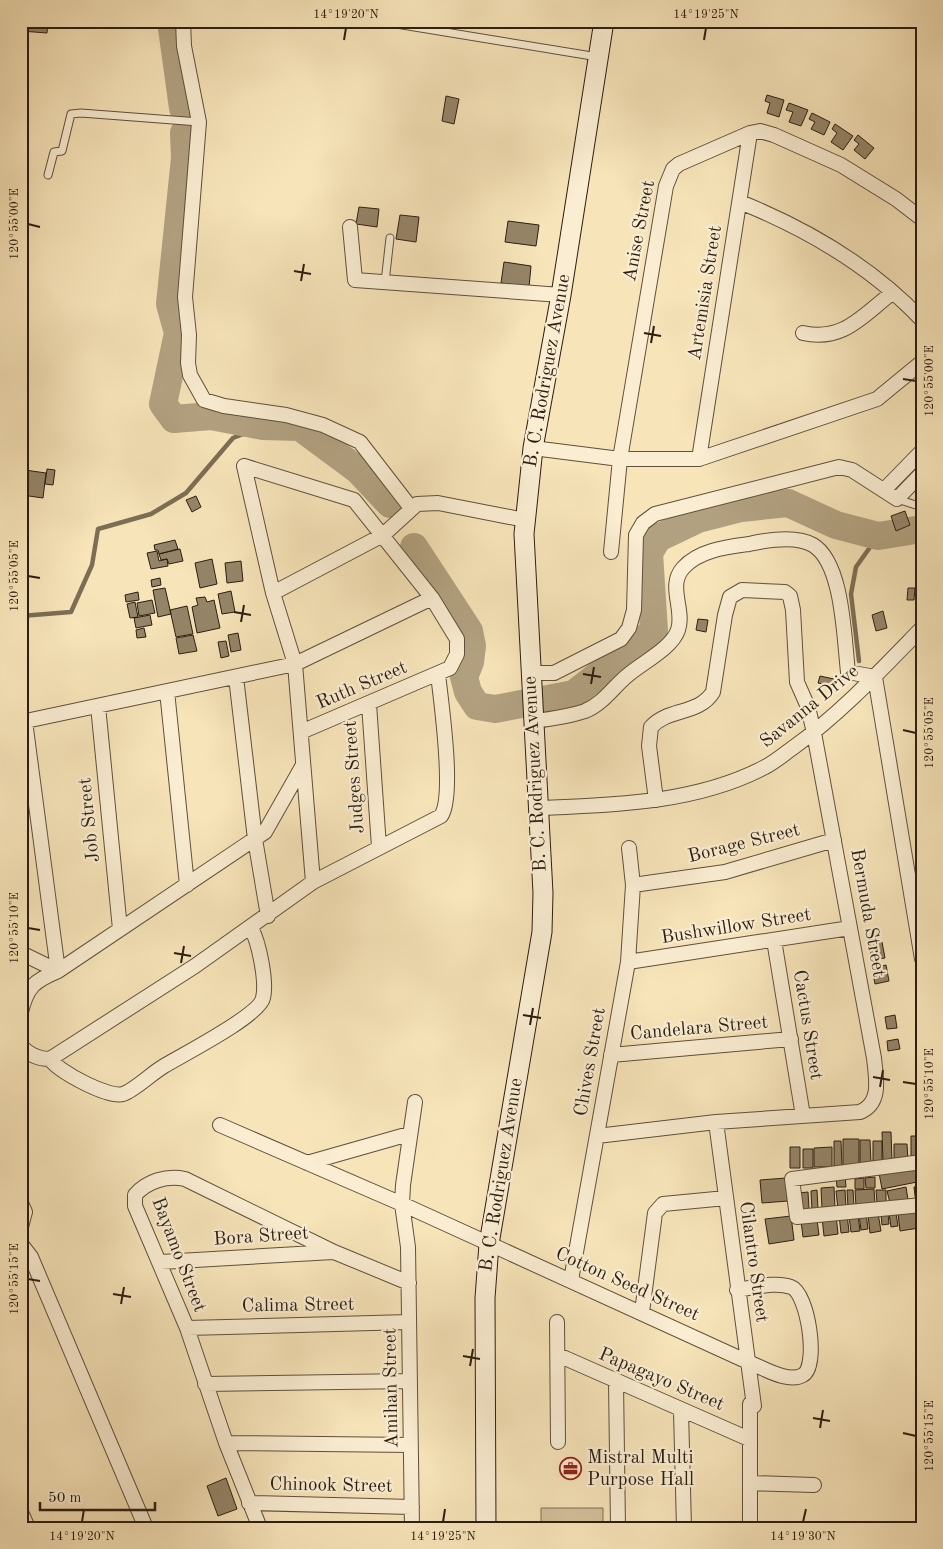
<svg xmlns="http://www.w3.org/2000/svg" width="943" height="1549" font-family="'Old Standard TT',serif">
<style>
.green{fill:#d4c29c;stroke:#807056}
.lines{fill:none;stroke-linecap:round;stroke-linejoin:round}
.stream{stroke:#7c6d54;stroke-width:4.5}
.river{stroke:#b2a180;stroke-width:28}
.building{fill:#958568;stroke:#2b1e11}
.lane-casing{stroke:#5e503b;stroke-width:9}
.street-casing{stroke:#5e503b;stroke-width:16}
.secondary-casing{stroke:#2b1e11;stroke-width:21}
.lane{stroke:#faedd2;stroke-width:7}
.street{stroke:#faedd2;stroke-width:14}
.secondary{stroke:#faedd2;stroke-width:19}
.ticks{fill:none;stroke:#2b1e11;stroke-width:2}
.labels{text-anchor:middle;dominant-baseline:central;stroke-width:4.5;stroke-linejoin:round;paint-order:stroke}
.street-label{font-size:19px;fill:#2b1e11;stroke:#faedd2}
.poi-label{font-size:19px;fill:#2b1e11;stroke:#faedd2;text-anchor:start}
.neatline{fill:none;stroke:#2b1e11;stroke-width:2}
.ticks-label{font-size:12px;text-anchor:middle;fill:#2b1e11}
</style>
<rect width="100%" height="100%" fill="#f7e4b9"/>
<filter id="stains"><feTurbulence type="fractalNoise" baseFrequency=".004" numOctaves="4"/><feColorMatrix values="0 0 0 0 .2 0 0 0 0 .09 0 0 0 0 .02 0 0 0 .5 -.17"/></filter>
<radialGradient id="worn" r=".72"><stop offset=".6" stop-color="#630" stop-opacity="0"/><stop offset="1" stop-color="#630" stop-opacity=".3"/></radialGradient>
<path class="green" d="M541,1508h62v20h-62z"/>
<g class="lines">
<path class="stream" d="M21,616l50,-4 21,-47 6,-36 53,-15 35,-21 47,-55 30,-12
M859,661l-8,-67 5,-27 22,-31
M21,1135l3,-1"/>
<path class="river" d="M171,21l12,87
M184,133l1,25 -15,146 8,29 -15,71 11,15 37,-3 52,10 37,1 58,43 32,34
M414,547l55,84 3,15 -2,16 -6,15 4,15 9,14 18,3 79,-15 80,-63 -5,-78 9,-15 40,-19 43,-11 47,-5 48,22 42,11 44,-7"/>
</g>
<path class="building" d="M21,21h27l-1,12 -26,-2z
M767,95l17,5 -5,17 -12,-4 3,-10 -5,-2z
M446,96l13,3 -5,25 -12,-3z
M789,103l19,7 -7,16 -12,-4 4,-10 -7,-2z
M812,113l18,9 -6,13 -13,-6 4,-7 -6,-3z
M835,124l18,12 -10,14 -12,-8 6,-9 -5,-4z
M858,135l16,13 -9,11 -11,-9 5,-6 -5,-4z
M359,207l20,2 -2,18 -21,-3z
M400,215l19,2 -3,25 -20,-3z
M508,221l31,4 -3,21 -31,-4z
M504,262l27,4 -2,21 -28,-4z
M47,469l8,1 -2,15 -8,-1z
M25,470l21,3 -3,25 -21,-3z
M196,496l5,11 -9,5 -6,-12z
M905,511l5,14 -14,6 -5,-15z
M175,540l3,9 -19,5 -1,-4h-3l-1,-5z
M180,549l3,12 -14,3 -2,-5 -6,1 -2,-6z
M157,551l2,10 8,-2 1,7 -17,3 -4,-16z
M212,559l5,25 -17,4 -5,-25z
M241,561l2,20 -16,2 -2,-20z
M160,578l1,7 -9,2 -1,-7z
M165,588l6,26 -13,3 -5,-27z
M908,588h7l-1,12h-7z
M231,591l4,21 -13,2 -4,-20z
M138,592l1,8 -13,2 -1,-7z
M205,597l2,5 7,-2 6,28 -23,5 -5,-26 6,-2 -2,-7z
M152,600l3,13 -16,3 -2,-13z
M135,602l3,15 -8,1 -3,-14z
M187,606l6,28 -17,3 -6,-27z
M883,611l4,17 -11,3 -4,-16z
M150,615l2,10 -16,3 -2,-10z
M698,619l10,1 -2,12 -10,-2z
M144,628l2,9 -9,1 -1,-8z
M238,633l3,17 -10,2 -3,-17z
M193,635l4,16 -18,3 -3,-16z
M226,641l3,15 -8,2 -3,-16z
M820,676l14,3 -2,7 -14,-3z
M882,942l3,16 -13,2 -3,-15z
M886,965l3,16 -14,3 -3,-16z
M895,1015l2,13 -10,1 -2,-12z
M898,1039l2,10 -12,2 -1,-10z
M882,1132h9l1,29h-9z
M911,1136h11v24h-11z
M843,1139h16v27h-16z
M860,1140h10l1,23h-11z
M834,1141h7l1,25h-8z
M873,1141h9v21h-9z
M894,1144h13l1,17h-14z
M790,1147h10v21h-10z
M832,1147v20h-18v-19z
M803,1149h10v19h-10z
M922,1165v16l-40,8 -3,-16z
M845,1175l1,12h-9l-1,-11z
M875,1177v11h-9l-1,-10z
M786,1178l2,23 -26,2 -2,-23z
M864,1178v11h-9v-10z
M922,1185v18l-6,1 -2,-17z
M834,1187l1,21 -13,1 -1,-21z
M906,1187l2,13 -18,3 -3,-12z
M874,1189l1,16 -19,1 -1,-16z
M817,1190l1,20h-6l-1,-19z
M845,1190l1,18 -8,1 -2,-18z
M847,1190h6l1,16 -6,1z
M876,1190h10v13h-9z
M808,1192l1,17 -10,1 -1,-17z
M917,1210l2,18 -19,3 -2,-18z
M866,1213l2,16 -7,1 -2,-16z
M878,1213l3,18 -11,2 -2,-19z
M889,1213h7l2,13 -7,1z
M847,1214l2,18 -8,1 -2,-18z
M881,1214h7l1,10 -7,1z
M836,1215l2,19 -14,2 -2,-19z
M858,1215l2,16 -9,1 -2,-16z
M791,1216l3,24 -25,4 -4,-25z
M817,1220l2,15 -16,2 -2,-16z
M573,1462l4,9 -12,5 -4,-9z
M226,1478l11,31 -19,7 -11,-30z"/>
<g class="lines">
<defs>
<path id="lane" d="M378,21l220,36
M48,175l6,-23 8,-1 9,-37 10,-1 118,9
M385,282l5,-44
M897,499l25,8"/>
<path id="street" d="M183,21l1,25 15,76 -14,175 4,38 -1,28 2,12 14,25 20,6 62,9 37,10 37,17 51,66
M740,202c67,27 131,64 182,118
M350,227l5,53 206,15
M803,333c40,9 59,-17 89,-40
M533,448l87,11h79l178,-60 45,-37
M699,459l51,-326
M244,466l110,34 78,98 25,41v15l-7,14 -149,64
M244,466l29,127 22,71 137,-66
M884,490l38,-39
M611,552l9,-93 46,-273 7,-17 6,-5 71,-31 10,-2 14,4 67,30 55,34 26,20
M273,593l110,-58 34,-31 21,-1 87,17
M530,673h24l67,-34 8,-11 5,-18 2,-75 7,-12 12,-9 184,-47 13,3 45,29 25,-26
M236,677l19,162 13,77
M167,691l20,194
M369,704l10,143
M98,706l22,223
M25,721l33,250 207,-139 38,-67
M533,721c18,-2 35,-4 52,-10 18,-7 29,-25 43,-36 14,-12 44,-27 50,-45 7,-20 -11,-44 5,-62 16,-18 44,-21 66,-24 18,-4 47,-9 64,1 30,18 31,93 35,127l27,5 47,282
M21,722l274,-58 18,218
M539,808c76,-3 158,-5 226,-41 10,-5 19,-13 29,-20 47,-34 87,-77 128,-119
M633,885l92,-13 109,-32
M774,940l29,176
M21,953l37,18
M628,962l222,-34
M21,1012c6,-25 13,-31 37,-41
M21,1046c8,9 17,13 29,13l145,-93 118,-84 128,-66c14,-20 0,-114 -3,-142
M611,1055l180,-16
M50,1059c9,13 58,39 73,35 12,-4 29,-21 41,-28 18,-11 95,-50 99,-68 4,-16 -4,-56 -12,-70
M716,1122l38,284
M220,1125l182,79 346,158c14,5 40,22 55,13 16,-9 5,-82 -12,-88 -16,-6 -37,1 -54,3
M597,1136l119,-14 144,-10c22,-9 16,-34 14,-54l-60,-325 -6,-26 -11,-25 -4,-72 -3,-14 -5,-4 -43,-2 -12,7 -5,18 -12,77c-14,23 -45,16 -62,35l-2,19 7,54
M922,1162l-130,17 5,38 125,-12
M307,1163l102,-29
M21,1203l4,9 -4,15
M21,1244l10,13 115,271
M161,1262l172,-10
M571,1280l57,-318 5,-77 -4,-37
M642,1312l13,-99 8,-9 63,-6
M557,1322l1,120
M187,1328l222,-6
M558,1355l191,84
M616,1382l2,146
M205,1384l205,-3
M750,1404v124
M681,1411l3,117
M226,1443l185,2
M750,1483l64,2
M249,1503l163,4
M21,1512l7,16
M260,1528l-34,-85 -39,-115 -52,-122v-11c12,-14 32,-20 50,-16l149,73 75,31
M412,1528l-4,-281 -6,-43 1,-19 12,-83"/>
<path id="secondary" d="M486,1528l-1,-230 4,-54 53,-312 1,-39 -19,-359 9,-86 28,-153 43,-274"/>
</defs>
<use href="#lane" class="lane-casing"/>
<use href="#street" class="street-casing"/>
<use href="#secondary" class="secondary-casing"/>
<use href="#lane" class="lane"/>
<use href="#street" class="street"/>
<use href="#secondary" class="secondary"/>
</g>
<path class="ticks" d="M344,40l2,-12M704,40l2,-12M28,224l12,3M294,271l17,3M301,281l3,-17M644,333l17,3M651,343l3,-17M903,379l13,2M28,576l12,2M234,612l17,3M241,622l3,-17M583,674l18,3M591,684l3,-17M903,730l13,3M28,928l12,2M174,953l17,3M181,963l3,-17M523,1015l18,3M530,1025l3,-17M873,1077l17,3M903,1082l13,2M880,1087l3,-17M28,1279l12,2M113,1294l18,3M121,1304l3,-17M463,1356l17,3M470,1366l3,-17M813,1418l17,3M820,1428l3,-18M903,1433l13,3M82,1522l2,-13M443,1522l2,-13M803,1522l3,-13"/>
<defs>
<symbol id="office-ring" viewBox="-11 -11 22 22"><circle r="9.5" fill="#faedd2" stroke="#8f2418" stroke-width="1.5"/><path d="M-6-3h4V-5.5h4V-3h4V5H-6ZM-1-4.5V-3h2v-1.5ZM-6 0V1H6V0Z" fill="#8f2418"/></symbol>
</defs>
<g fill-rule="evenodd">
<use href="#office-ring" x="558" y="1456" width="25" height="25"/>
</g>
<g class="labels">
<g class="street-label">
<text transform="translate(640 231) rotate(-79)">Anise Street</text>
<text transform="translate(706 293) rotate(-81)">Artemisia Street</text>
<text transform="translate(548 371) rotate(-80)">B. C. Rodriguez Avenue</text>
<text transform="translate(362 686) rotate(-23)">Ruth Street</text>
<text transform="translate(810 707) rotate(-39)">Savanna Drive</text>
<text transform="translate(536 774) rotate(-93)">B. C. Rodriguez Avenue</text>
<text transform="translate(355 777) rotate(-94)">Judges Street</text>
<text transform="translate(90 820) rotate(-96)">Job Street</text>
<text transform="translate(744 844) rotate(-14)">Borage Street</text>
<text transform="translate(867 913) rotate(80)">Bermuda Street</text>
<text transform="translate(736 927) rotate(-9)">Bushwillow Street</text>
<text transform="translate(807 1025) rotate(81)">Cactus Street</text>
<text transform="translate(699 1029) rotate(-5)">Candelara Street</text>
<text transform="translate(591 1062) rotate(-80)">Chives Street</text>
<text transform="translate(502 1175) rotate(-81)">B. C. Rodriguez Avenue</text>
<text transform="translate(261 1237) rotate(-4)">Bora Street</text>
<text transform="translate(178 1255) rotate(69)">Bayamo Street</text>
<text transform="translate(753 1262) rotate(82)">Cilantro Street</text>
<text transform="translate(627 1285) rotate(24)">Cotton Seed Street</text>
<text transform="translate(298 1306) rotate(-1)">Calima Street</text>
<text transform="translate(661 1380) rotate(23)">Papagayo Street</text>
<text transform="translate(392 1388) rotate(-91)">Amihan Street</text>
<text transform="translate(331 1486) rotate(1)">Chinook Street</text>
</g>
<g class="poi-label">
<text x="587" y="1458">Mistral Multi<tspan x="587" dy="22">Purpose Hall</tspan></text>
</g>
</g>
<rect width="943" height="1549" fill="none" stroke="#f7e4b9" stroke-width="55"/>
<path d="M40 1502v8h115v-8" fill="none" stroke="#2b1e11" stroke-width="2.5"/>
<text x="48" y="1502" font-size="15" fill="#2b1e11" stroke="#faedd2" stroke-width="4" paint-order="stroke">50 m</text>
<rect x="28" y="28" width="888" height="1494" class="neatline"/>
<g class="ticks-label">
<text x="346" y="18">14°19'20"N</text>
<text x="706" y="18">14°19'25"N</text>
<text transform="translate(14 224) rotate(-90)" y="4">120°55'00"E</text>
<text transform="translate(929 381) rotate(-90)" y="4">120°55'00"E</text>
<text transform="translate(14 576) rotate(-90)" y="4">120°55'05"E</text>
<text transform="translate(929 733) rotate(-90)" y="4">120°55'05"E</text>
<text transform="translate(14 928) rotate(-90)" y="4">120°55'10"E</text>
<text transform="translate(929 1084) rotate(-90)" y="4">120°55'10"E</text>
<text transform="translate(14 1279) rotate(-90)" y="4">120°55'15"E</text>
<text transform="translate(929 1436) rotate(-90)" y="4">120°55'15"E</text>
<text x="82" y="1540">14°19'20"N</text>
<text x="443" y="1540">14°19'25"N</text>
<text x="803" y="1540">14°19'30"N</text>
</g>
<rect width="100%" height="100%" filter="url(#stains)"/>
<rect width="100%" height="100%" fill="url(#worn)"/>
</svg>
